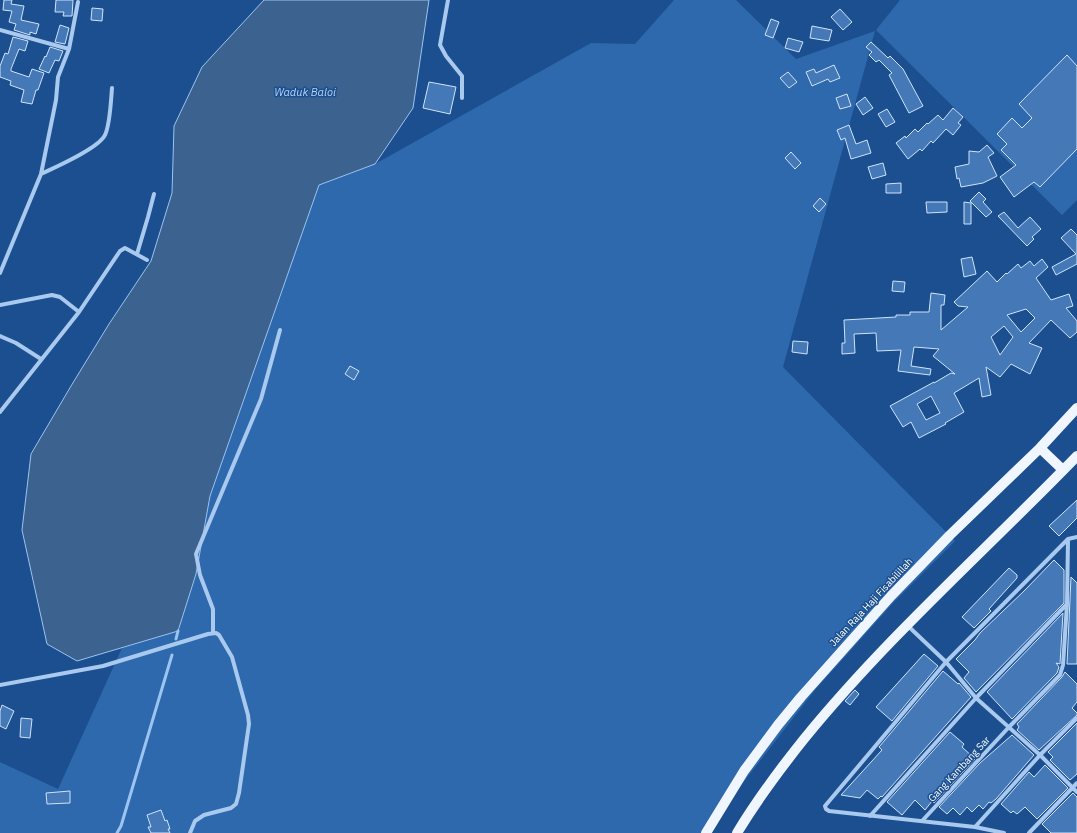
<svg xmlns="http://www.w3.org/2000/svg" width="1077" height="833" font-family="'IBM Plex Sans',sans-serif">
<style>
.green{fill:#2e69ad}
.water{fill:#3c6290;stroke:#9cc4f0}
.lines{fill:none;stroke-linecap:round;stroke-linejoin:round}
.stream{stroke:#9cc4f0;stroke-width:3}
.building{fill:#4478b7;stroke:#cfe3fa;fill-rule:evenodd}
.minor{stroke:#a9c9ee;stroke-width:4}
.primary{stroke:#f0f6ff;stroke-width:10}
.labels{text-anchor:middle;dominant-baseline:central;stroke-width:3;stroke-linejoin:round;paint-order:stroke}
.street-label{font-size:10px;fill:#fff;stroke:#1b4f8f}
.water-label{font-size:11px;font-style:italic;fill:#b5d3f5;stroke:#1b4f8f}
</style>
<rect width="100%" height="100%" fill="#1b4f8f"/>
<path class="green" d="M674,0h62l60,59 79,-28 -92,336 172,174 -61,61 -79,88 -80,103 -25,40h-710v-71l58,27 64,-141 56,-17 18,-57 14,-78 109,-311 56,-21 216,-121 44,1z
M900,0h177v200l-15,15 -186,-185z"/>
<path class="water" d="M264,0h165l-16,108 -38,56 -56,21 -109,311 -14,78 -18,57 -101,30 -30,-17 -25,-114 9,-76 40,-68 38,-62 42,-63 21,-68 2,-67 28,-59z"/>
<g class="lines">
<path class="stream" d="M176,639l2,-8
M117,833l4,-7 51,-171"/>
</g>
<path class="building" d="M4,0h8l-1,4 13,2 -3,14 18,4 -3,10 -6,-2v3l-16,-5 2,-6 -7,-2 3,-11 -9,-1z
M56,0h17l-1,16h-9l1,-4h-9z
M92,8l11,1 -1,12 -11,-1z
M840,9l12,13 -9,8 -12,-13z
M771,19l8,3 -6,16 -8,-3z
M60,25l9,3 -4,16 -10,-2z
M812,26l20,4 -3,11 -19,-3z
M13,37l15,4 -3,10 -6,-2 -8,20v2l18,6 3,-8 12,4 -6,17h-2l-4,14 -11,-2 3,-12 -14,-5 1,-4 -11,-4v-11l5,-13 3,1z
M788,38l15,4 -4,10 -14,-4z
M871,42l17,16 2,-2 13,13 20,37 -14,7 -20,-38 3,-2 -13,-13 -3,2 -7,-7 3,-3 -6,-5z
M50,47l13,4 -4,10 -4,-1 -6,13 -10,-4 6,-13 1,1z
M1067,55l10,11v83l-37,38 -6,-5 -20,15 -14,-20 16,-12 -15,-15 6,-6 -10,-10 15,-16 10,10 10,-10 -13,-14z
M834,65l6,13 -10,4 -2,-3 -16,7 -6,-14 8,-3 2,4z
M788,72l9,10 -8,6 -9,-10z
M429,82l27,5 -6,27 -27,-6z
M847,94l4,12 -11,3 -4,-11z
M865,97l8,11 -10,7 -7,-11z
M953,108l10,9 -5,6 3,2 -8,10 -7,-6 -13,14 -2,-2 -9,10 -2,-2 -12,10 -12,-16 9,-7 1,2 9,-9 3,3 9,-9 1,1 10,-9 5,5z
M887,109l8,13 -9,5 -8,-13z
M849,125l7,19 11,-4 4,13 -20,6 -6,-21 -4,2 -4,-10z
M987,145l7,8 -6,4 9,19 -14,7 -22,4 -2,-9 -2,1 -2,-12 14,-3v-13l10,1z
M791,152l10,11 -6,6 -10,-11z
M883,163l3,12 -14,4 -4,-12z
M901,183v10h-15v-9z
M979,192l7,7 -3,3 9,10 -6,5 -16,-16z
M820,198l6,6 -7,8 -6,-6z
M926,202h21v10l-20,1z
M964,202l7,1v21h-7z
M1004,212l14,16 12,-11 11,12 -9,8 2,2 -7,7 -29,-30z
M1071,229l6,6v29l-21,11 -4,-8 24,-13 -15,-16z
M972,257l4,17 -12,3 -3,-18z
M1042,259l6,8 -12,11 15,22 18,-6 4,12 -7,2 11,13v11l-7,6 -19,-18 -22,23 13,5 -12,26 -19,-10 -11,13 -14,-10 5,28 -9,2 -3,-19 -25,15 10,19 -19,11 1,1 -27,14 -8,-16 -8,5 -13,-21 44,-24v1l17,-10 4,1 -22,-18 6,-7 -25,-2 -3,19 20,3 -1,6 -32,-4 3,-21 -24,1 -1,-18 -22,1 1,19 -13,1v-11h3l-1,-23 52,-3v-2h14v-3h19l2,-19 14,2 -1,10h-3v25l27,-23 -10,-1 -4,-4 33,-31 10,11 9,-9 1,1 11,-10 3,4 9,-7 4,5zM1026,309l9,9 -14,14 -14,-17zM1004,326l9,11 -13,18 -9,-18zM931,396l9,17 -14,7 -9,-16z
M893,281l12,1 -1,10 -12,-1z
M793,341l15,1 -1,12 -15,-2z
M350,366l9,5 -5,9 -9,-6z
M1077,500v18l-18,18 -10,-10z
M1054,560l10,10v33l-88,89 -12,-14 5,-6 -13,-13 19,-19 5,-7 44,-42z
M1009,568l8,7v3l-28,31 2,2 -17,17 -12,-11z
M1071,577l6,6v81h-10z
M1063,613l-3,51 -4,-1 3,4 -2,6 -45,46 -25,-27z
M924,654l14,12 -46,55 -16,-14z
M943,671l15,13 1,-1 12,14 -89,100 -1,-1 -3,3 -11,-9 -7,8 -19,-3 41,-45 -3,-3z
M1065,672l12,12v18l-5,6 5,5v2l-38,35 -22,-20 2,-3 -2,-3 45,-47z
M855,690l4,4 -9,11 -5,-4z
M2,705l12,6 -8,18 -6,-3v-15z
M21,718l11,1 -2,19 -10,-1z
M1077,723v51l-7,6 -20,-20 3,-3 -5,-5z
M950,732l14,12 -2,3 13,12 -41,44 -2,-2 -7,9 -10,-10 -13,15 -15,-13z
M1012,735l22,20 -38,44 -5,4 -2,-1 -6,7 -4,-4 -7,7 -5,-5 -7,8 -7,-7 -6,6 -8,-7 41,-44z
M1045,765l23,23 -31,31 -12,-12 -8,7 -4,-3 -2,2 -10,-9 28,-32 5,5z
M70,791v12l-23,1 -1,-11z
M1073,793l4,4v36h-26l-9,-9z
M161,810l4,11 2,-1 3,9h-2l2,4h-19l-3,-6h3l-4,-12z"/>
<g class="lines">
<path class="minor" d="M448,0l-8,45 6,11 16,20v22
M0,30l69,19
M41,174c15,-7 58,-26 64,-39 5,-10 6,-35 7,-47
M137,254l11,-37 6,-23
M0,273l41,-99 15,-74 2,-23 11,-28 9,-47
M0,305l52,-10 8,2 19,15
M0,336l16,7 25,16
M0,412l79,-100 41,-61 5,-3 22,12
M908,626l38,36 30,36 64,57 37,37
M213,633v-24l-13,-34 -4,-21 65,-155 19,-69
M0,685l103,-19 105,-32 8,-1 3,2 13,22 16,58 1,9 -10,69 -3,11 -5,4 -27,7 -9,6 -5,12
M870,816l106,-118 91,-94
M922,821l87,-94 51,-52 3,-10 4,-61 1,-64
M975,827l65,-72 37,-37
M1004,833l-29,-6 -146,-16 -3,-2 -1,-3 121,-144 122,-123 9,-2
M1029,833l48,-50"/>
<path class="primary" d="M1040,448l23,22
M706,833l38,-62 34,-46 23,-28 90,-101 59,-61 90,-87 37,-40
M737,833c20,-33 43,-64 67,-94 83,-102 182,-189 273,-283"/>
</g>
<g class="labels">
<g class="street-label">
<text transform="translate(871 602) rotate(-47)">Jalan Raja Haji Fisabilillah</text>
<text transform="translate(959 769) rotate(-47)">Gang Kambang Sar</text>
</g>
<g class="water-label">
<text x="305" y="92">Waduk Baloi</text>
</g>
</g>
</svg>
